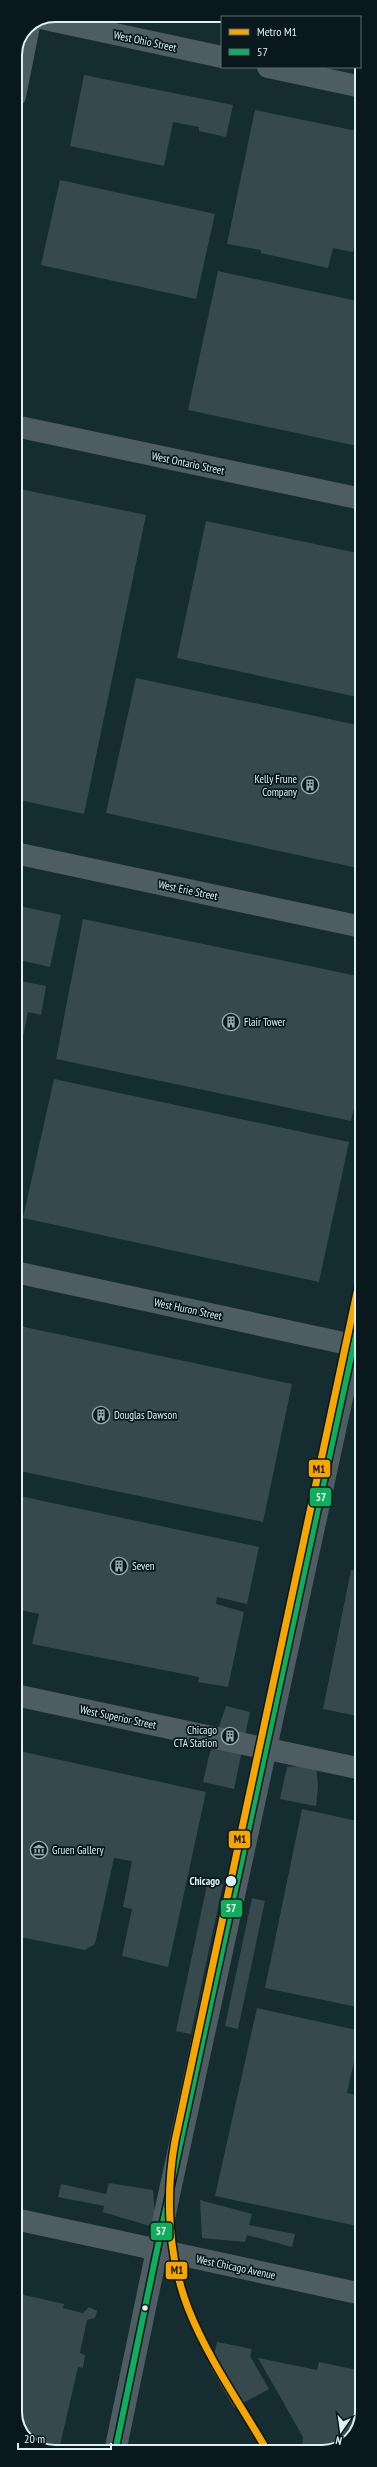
<svg xmlns="http://www.w3.org/2000/svg" width="377" height="2467" font-family="'PT Sans Narrow',sans-serif">
<style>
.building{fill:#364a4e}
.lines{fill:none;stroke-linecap:round;stroke-linejoin:round}
.minor{stroke:#4e5d61;stroke-width:22}
.tertiary{stroke:#4e5d61;stroke-width:22}
.secondary{stroke:#4e5d61;stroke-width:22}
.bus-1-casing{stroke:#08181d;stroke-width:9}
.bus-1{stroke:#0daf5c;stroke-width:6}
.metro-1-casing{stroke:#08181d;stroke-width:10}
.metro-1{stroke:#f7a600;stroke-width:7}
.stop-dot{fill:#dcf1f7;stroke:#08181d;stroke-width:1.5}
.labels{text-anchor:middle;dominant-baseline:central;stroke-width:3.5;stroke-linejoin:round;paint-order:stroke}
.street-label{font-size:11px;fill:#dcf1f7;stroke:#08181d}
.poi-label{font-size:11px;fill:#dcf1f7;stroke:#08181d;text-anchor:start}
.stop-label{font-size:11px;font-weight:bold;fill:#dcf1f7;stroke:#08181d;text-anchor:end}
.rim{fill:none;stroke:#dcf1f7;stroke-width:2}
.line-badge{stroke:#08181d;stroke-width:1.5}
.badge-label{font-size:11px;text-anchor:middle;font-weight:bold;fill:#fff}
.pale-badge-label{font-size:11px;text-anchor:middle;font-weight:bold;fill:#111}
</style>
<rect width="100%" height="100%" fill="#152c31"/>
<path class="building" d="M84,75l149,30 -7,32 -27,-6v-4l-26,-5 -9,44 -94,-20z
M255,110l102,21 -2,9 7,1v69l-9,42 -20,-4 -5,20 -67,-15v-3l-34,-6z
M60,180l155,34 -19,85 -155,-34z
M218,271l144,31v145l-174,-37z
M15,488l131,27 -62,299 -69,-15z
M206,521l156,33v144l-185,-40z
M136,678l226,48v143l-256,-56z
M15,905l46,10 -11,52 -35,-8z
M83,919l279,58v95l-11,49 -295,-62z
M15,980l31,6 -5,29 -13,-3 -12,59z
M54,1079l295,63 -30,140 -296,-64z
M15,1113l7,1 -6,30h-1z
M15,1325l277,59 -29,138 -248,-52z
M15,1495l244,52 -12,57 -30,-7 -1,7 28,8 -16,75 -30,-5 1,-5 -167,-33 7,-30 -24,-5z
M351,1570l11,2v145l-39,-8z
M226,1706l24,6 -16,77 -31,-7 6,-26z
M15,1750l191,42 -38,175 -46,-11 10,-47 -9,-2 9,-46 -18,-3 -19,86 -10,6 -70,-14z
M316,1765l2,21 -2,20 -36,-7 7,-32z
M302,1809l60,13v186l-97,-20z
M208,1880l15,4 -32,150 -15,-3z
M252,1898l13,3 -27,128 -13,-3z
M257,2008l104,23 -14,62 15,3v131l-147,-31z
M109,2183l44,7 3,38 -53,-16 1,-6 -46,-9 3,-13 45,10z
M200,2200l52,14 -3,11 46,9 -3,13 -45,-12 -2,7 -43,-4z
M15,2293l49,11 -1,4 20,5 6,-6 8,4 -2,7 -8,2 -7,33 5,2 -2,13 -5,-1 -19,83 -32,-10 -12,-23z
M217,2342l35,7 -2,7 19,33 -35,19 -23,-40z
M258,2358l59,12 2,-8 43,9v41l-10,26 -25,14h-17l-3,-6 -5,-1 1,-8z"/>
<g class="lines">
<path class="minor" d="M115,2452l42,-202 205,-944"/>
<path class="tertiary" d="M15,853l347,74
M15,1272l347,75
M15,1695l347,74"/>
<path class="secondary" d="M45,19l177,38
M268,67l94,20
M15,96l14,-70
M15,426l347,73
M15,2219l347,75"/>
<defs>
<path id="bus-1" d="M115,2452l42,-202 205,-944"/>
</defs>
<use href="#bus-1" class="bus-1-casing"/>
<use href="#bus-1" class="bus-1"/>
<defs>
<path id="metro-1" d="M268,2452c-27,-47 -60,-93 -80,-144 -20,-52 -23,-112 -13,-167l187,-872"/>
</defs>
<use href="#metro-1" class="metro-1-casing"/>
<use href="#metro-1" class="metro-1"/>
</g>
<defs>
<symbol id="building-ring" viewBox="-11 -11 22 22"><circle r="9.5" fill="#08181d" stroke="#96acb2" stroke-width="1.5"/><path d="M-4-6H4V6H1V3H-1V6H-4ZM-2.5-4.3h1.7v1.8h-1.7ZM.8-4.3h1.7v1.8H.8ZM-2.5-1h1.7V.8h-1.7ZM.8-1h1.7V.8H.8Z" fill="#96acb2"/></symbol>
<symbol id="museum-ring" viewBox="-11 -11 22 22"><circle r="9.5" fill="#08181d" stroke="#96acb2" stroke-width="1.5"/><path d="M0-6L6-3V-2H-6V-3ZM-5-1h2V3h-2ZM-1-1h2V3h-2ZM3-1h2V3H3ZM-6 4H6V6H-6Z" fill="#96acb2"/></symbol>
</defs>
<g fill-rule="evenodd">
<use href="#building-ring" x="300" y="775" width="20" height="20"/>
<use href="#building-ring" x="221" y="1012" width="20" height="20"/>
<use href="#building-ring" x="91" y="1405" width="20" height="20"/>
<use href="#building-ring" x="109" y="1556" width="20" height="20"/>
<use href="#building-ring" x="220" y="1726" width="20" height="20"/>
<use href="#museum-ring" x="29" y="1840" width="20" height="20"/>
</g>
<g class="stop-dot">
<circle cx="231" cy="1881" r="6"/>
<circle cx="145" cy="2308" r="3.5"/>
</g>
<g class="labels">
<g class="street-label">
<text transform="translate(145 41) rotate(12)">West Ohio Street</text>
<text transform="translate(188 463) rotate(12)">West Ontario Street</text>
<text transform="translate(188 890) rotate(12)">West Erie Street</text>
<text transform="translate(188 1309) rotate(12)">West Huron Street</text>
<text transform="translate(118 1717) rotate(12)">West Superior Street</text>
<text transform="translate(236 2267) rotate(12)">West Chicago Avenue</text>
</g>
<g class="poi-label">
<text x="297" y="779" text-anchor="end">Kelly Frune<tspan x="297" dy="13">Company</tspan></text>
<text x="244" y="1022">Flair Tower</text>
<text x="114" y="1415">Douglas Dawson</text>
<text x="132" y="1566">Seven</text>
<text x="217" y="1730" text-anchor="end">Chicago<tspan x="217" dy="13">CTA Station</tspan></text>
<text x="52" y="1850">Gruen Gallery</text>
</g>
<g class="stop-label">
<text x="220" y="1881">Chicago</text>
</g>
</g>
<path d="M0 0H377V2467H0ZM55 22H322A33 33 0 0 1 355 55V2412A33 33 0 0 1 322 2445H55A33 33 0 0 1 22 2412V55A33 33 0 0 1 55 22Z" fill="#08181d" fill-rule="evenodd"/>
<path class="rim" d="M55 22H322A33 33 0 0 1 355 55V2412A33 33 0 0 1 322 2445H55A33 33 0 0 1 22 2412V55A33 33 0 0 1 55 22Z"/>
<g class="line-badge">
<rect x="308" y="1459" width="23" height="19" rx="4" fill="#f7a600"/>
<rect x="309" y="1487" width="23" height="20" rx="4" fill="#0daf5c"/>
<rect x="228" y="1830" width="23" height="19" rx="4" fill="#f7a600"/>
<rect x="220" y="1899" width="23" height="19" rx="4" fill="#0daf5c"/>
<rect x="150" y="2222" width="23" height="19" rx="4" fill="#0daf5c"/>
<rect x="165" y="2261" width="23" height="19" rx="4" fill="#f7a600"/>
</g>
<g class="badge-label">
<text x="321" y="1501">57</text>
<text x="231" y="1912">57</text>
<text x="161" y="2235">57</text>
</g>
<g class="pale-badge-label">
<text x="319" y="1473">M1</text>
<text x="240" y="1843">M1</text>
<text x="177" y="2274">M1</text>
</g>
<rect x="221" y="16" width="140" height="52" fill="#08181d" stroke="#5d6f74"/>
<rect x="229" y="29" width="20" height="6" fill="#f7a600" stroke="#5d6f74"/>
<text x="257" y="36" font-size="12" fill="#dcf1f7">Metro M1</text>
<rect x="229" y="49" width="20" height="6" fill="#0daf5c" stroke="#5d6f74"/>
<text x="257" y="56" font-size="12" fill="#dcf1f7">57</text>
<g transform="translate(341 2431) rotate(193)" stroke="#08181d" stroke-width="3" paint-order="stroke">
<path d="M0-3L7 15L0 10L-7 15Z" fill="#dcf1f7"/>
<text y="-6" font-size="11" font-weight="bold" text-anchor="middle" fill="#dcf1f7">N</text>
</g>
<path d="M18 2443v6h93v-6" fill="none" stroke="#dcf1f7" stroke-width="2"/>
<text x="24" y="2443" font-size="12" fill="#dcf1f7" stroke="#08181d" stroke-width="3" paint-order="stroke">20 m</text>
</svg>
